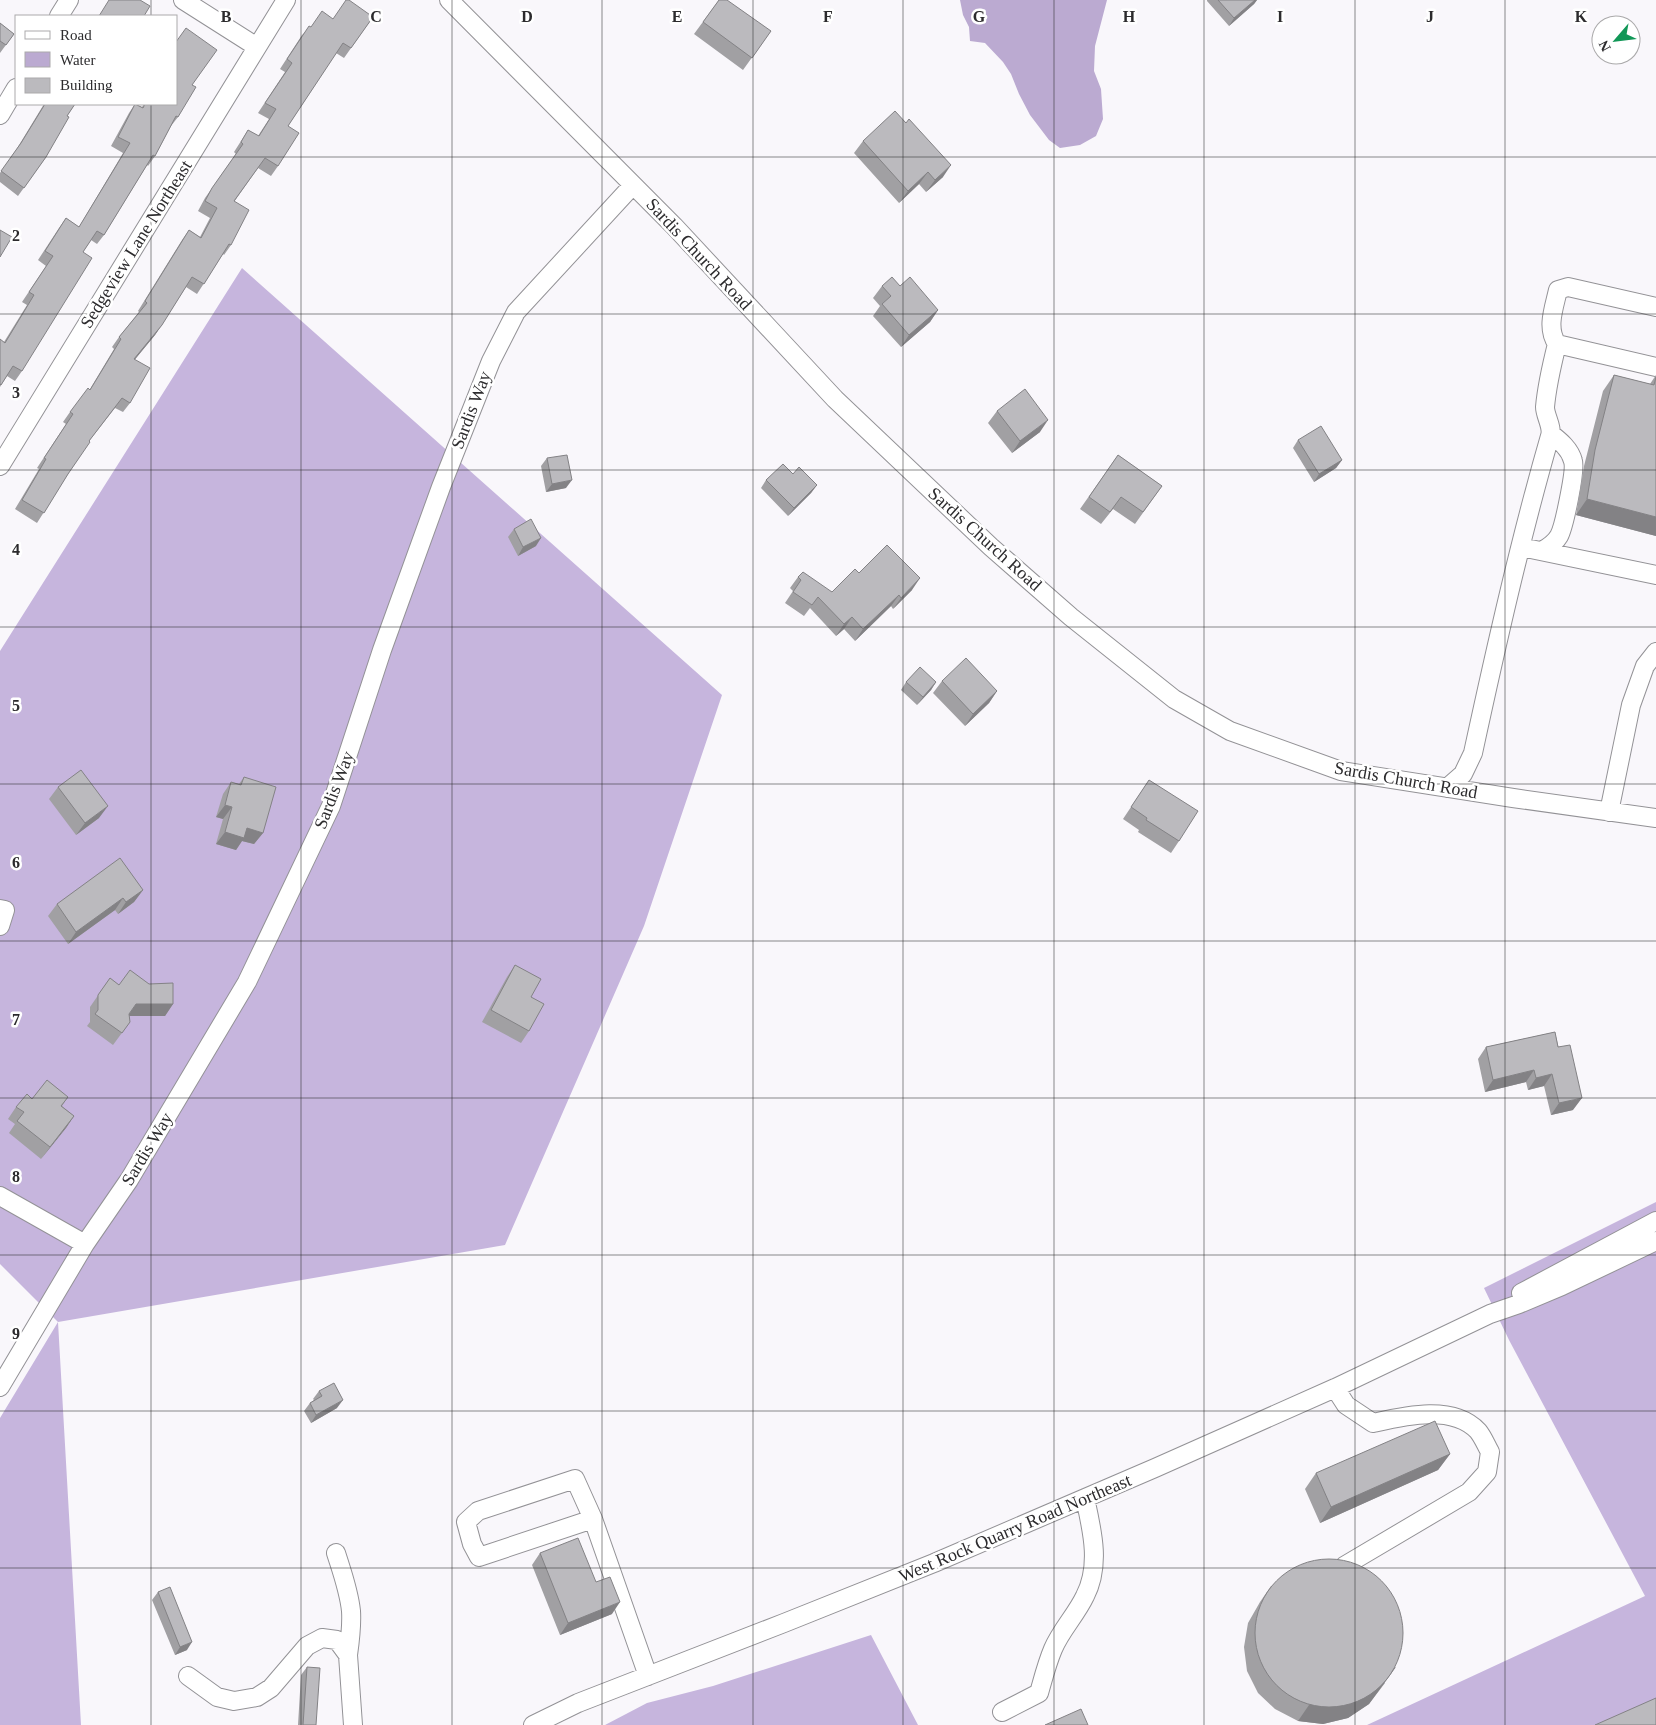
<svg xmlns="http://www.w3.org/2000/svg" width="1656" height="1725" font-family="'Times New Roman',serif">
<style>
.forest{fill:#c6b5dd}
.water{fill:#bbaad1}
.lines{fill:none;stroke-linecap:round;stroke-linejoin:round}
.minor-casing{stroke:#939296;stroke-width:20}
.minor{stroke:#fff;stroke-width:18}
.wall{fill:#a1a0a3}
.shaded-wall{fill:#838285}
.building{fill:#bbbabe;stroke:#838285}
.grid{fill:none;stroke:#2c2b2d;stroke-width:1;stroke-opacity:0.55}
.labels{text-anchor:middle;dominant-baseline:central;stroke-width:5;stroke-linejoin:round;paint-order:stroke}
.street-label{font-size:18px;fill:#2c2b2d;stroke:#fff}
.grid-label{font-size:16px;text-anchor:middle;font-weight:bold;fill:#2c2b2d;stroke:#fff;stroke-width:5;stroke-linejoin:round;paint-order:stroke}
</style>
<rect width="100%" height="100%" fill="#f9f7fb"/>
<path class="forest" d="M242,268l480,427 -78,231 -139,319 -447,77 23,403h-81v-307l58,-96 -58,-58v-613z
M1656,1202v523h-289l278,-129 -136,-256 -25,-52z
M871,1635l47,90h-313l42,-22 66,-17z"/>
<path class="water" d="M960,0h147l-12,46 -1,25 7,18 2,30 -7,17 -16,9 -20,3 -11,-8 -19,-25 -11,-21 -8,-20 -8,-12 -18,-19 -15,-2 -1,-14 -6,-12z"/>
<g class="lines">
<defs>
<path id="minor" d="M183,0l74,47
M449,0l225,226 161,173 156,148 80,70 103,82 56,32 111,40 172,27 143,20
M59,16l10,-16
M0,115l16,-27
M1656,307l-88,-20 -10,3c-4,18 -12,38 -1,54l99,23
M0,466l286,-466
M1521,547l135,28
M1542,551c7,-4 13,-8 17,-15 5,-9 17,-66 14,-75 -3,-12 -13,-20 -22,-27
M1447,788l16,-14 10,-21c23,-106 47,-213 77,-317 3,-9 -5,-20 -5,-29 2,-22 7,-43 12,-63
M1609,812l22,-107 14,-39 11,-14
M0,909l5,1 -5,16
M0,1196l85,48
M1521,1293l135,-72
M0,1387l85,-143 44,-64 118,-198 84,-176 51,-156 59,-163 50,-126 25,-49 117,-127
M1335,1388l11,17 27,18c31,-7 80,-19 105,8 5,6 8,14 12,21l-3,20 -18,20 -125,74
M593,1519l-114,38 -7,-13 -6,-22 12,-11 97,-32 18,40 55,157
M336,1553c6,19 13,38 15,58 1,15 -1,30 -3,44
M188,1676l29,21 17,4 23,-4 14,-9 36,-42 15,-8 15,2 11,15 5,70
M1002,1712l37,-19c4,-14 8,-30 14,-44 8,-19 23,-34 32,-53 16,-31 7,-66 0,-98
M533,1725l45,-22 206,-80 150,-60 221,-95 180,-80 155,-74 29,-10 43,-18 94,-45"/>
</defs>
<use href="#minor" class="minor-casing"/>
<use href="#minor" class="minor"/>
</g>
<path class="wall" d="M719,0l52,31 -28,39 -49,-36z
M1207,0h50l-3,4 -25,22 -22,-25z
M373,17l-29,41 -8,-5 -48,73 -10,40 -7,10 -13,-8 -24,34 -3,43 -7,10 -1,-1 -26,40 -11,-7 -31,48 -20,24 -5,44 -7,9 -8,-4 -26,33 -52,82 -22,-14 24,-40 -2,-1 29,-44 -3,-2 7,-10 20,-23 24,-40 -2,-2 7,-10 20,-25 -1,-1 44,-71 7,-10 11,7 10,-19 -12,-7 7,-13 31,-44 -2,-2 14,-22 10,6 11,-17 -11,-6 27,-41 -5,-3 22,-34 9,-8 22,-8z
M0,23l14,11 -14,19z
M192,85l-14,32 -7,9 -16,30 -7,10 -1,-1 -43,70 -7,9 -6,-4 -8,12 -61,119 -7,10 -8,-5 -7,11v-48l4,3 23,-37 -5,-3 24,-36 -8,-6 21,-32 7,-10 13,9 44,-74 -12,-7 18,-33 6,-9 7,3 2,-3h32z
M44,104h31l-8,12 -21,41 -28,39 -18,-14v-9l16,-23z
M863,141l80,36 -17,15 -7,-8 -20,19 -45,-50z
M882,286h18l38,24 -8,12 -29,25 -28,-31 7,-10 -7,-8z
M1614,375l36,9 6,-9v161l-80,-21 8,-49 19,-75z
M997,411l43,21 -28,21 -24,-30z
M1298,440l44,20 -6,8 -22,14 -21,-34z
M1118,455l44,31 -27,38 -22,-15 -12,15 -21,-15z
M547,458l19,30 -20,4 -5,-26z
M793,474l24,11 -6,8 -23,23 -27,-28 5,-8z
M514,529l22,17 -18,10 -10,-19z
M859,573l53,17 -19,19 -2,-3 -36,35 -11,-12 -8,7 -26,-28 -6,8 -19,-13 8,-12 -3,-3 8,-11 34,15z
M942,681l55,10 -8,12 -24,23 -32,-33z
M906,682h30l-5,8 -14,15 -16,-15z
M244,777l19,56 -9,11 -12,-3 -6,9 -20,-6 7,-25 -7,-2 7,-23 8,-12 8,2z
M1149,780l30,61 -8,12 -33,-21 1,-2 -16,-11z
M58,787l41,31 -23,17 -27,-36z
M143,890l-9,12 -16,12 -3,-4 -47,34 -20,-28 9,-12z
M515,965l16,32 -2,34 -8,12 -39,-21 25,-45z
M110,978l9,7 54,19 -8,12h-36l1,6 -17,23 -26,-19 3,-4v-15z
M1555,1032l18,78 -22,5 -7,-29 -16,4 -2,-8 -41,10 -7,-33 8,-12z
M68,1097l-6,9 12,10 -8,12 -25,31 -32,-26 6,-9 -7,-5 8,-12 16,-8z
M319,1391l18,17 -26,15 -7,-12 6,-8 4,-3 -1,-1z
M1450,1454l-12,16 -118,53 -15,-34 11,-16z
M540,1553l56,29 16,32 -52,21 -28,-70z
M1271,1586l114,97 -16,21 -21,14 -25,6 -25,-3 -23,-12 -17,-16 -11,-22 -3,-24 4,-24 12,-21z
M158,1592l29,58 -12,5 -23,-55z
M307,1667l9,58h-18l3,-50z"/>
<path class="shaded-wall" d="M1255,0h2l-3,4 -25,22 5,-8z
M951,165l-8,12 -17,15 9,-12z
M928,172l-9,12 -20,19 9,-12z
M938,310l-8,12 -29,25 8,-12z
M162,325l-7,10 -27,33 6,-9z
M1048,420l-8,12 -28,21 8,-12z
M1342,460l-6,8 -22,14 5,-8z
M572,480l-6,8 -20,4 6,-8z
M817,485l-6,8 -23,23 6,-8z
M1587,499l69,18v19l-80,-21z
M541,538l-5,8 -18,10 5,-9z
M920,578l-8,12 -19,19 8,-11z
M899,595l-8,11 -36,35 8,-12z
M852,617l-8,12 -8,7 8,-12z
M936,682l-5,8 -14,15 6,-8z
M997,691l-8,12 -24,23 8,-12z
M225,805l7,2 -9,12 -7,-2z
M108,806l-9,12 -23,17 9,-12z
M247,828l16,5 -9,11 -12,-3 -6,9 -20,-6 9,-12z
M143,890l-9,12 -16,12 8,-12z
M123,898l-8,12 -47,34 8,-12z
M136,1004h37l-8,12h-37z
M1534,1070l-8,12 -41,10 8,-12z
M1552,1074l-8,12 -16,4 8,-12z
M1582,1098l-9,12 -22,5 8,-12z
M74,1116l-8,12 -25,31 9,-12z
M343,1400l-6,8 -26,15 5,-8z
M1450,1454l-12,16 -118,53 11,-16z
M620,1602l-8,12 -52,21 8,-12z
M192,1642l-5,8 -12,5 5,-8z
M1396,1667l-27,37 -21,14 -25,6 -25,-3 11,-16z"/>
<path class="building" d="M109,0h31l10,6 -6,10h-45z
M346,0h3l24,17 -22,31 -8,-5 -55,83 11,7 -21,33 -13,-8 -31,43 15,9 -18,35 -2,-1 -25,40 -12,-7 -30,48 -28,34 16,9 -20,35 -8,-5 -33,43 1,1 -22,32 -24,39 -22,-13 24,-41 -2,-1 29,-44 -3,-2 18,-24 2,2 31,-51 -2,-2 28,-34 -2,-2 44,-71 12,8 16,-30 -12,-7 7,-13 31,-44 -2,-2 7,-12 11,6 17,-27 -11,-6 27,-40 -5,-4 22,-33 2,1 11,-16 11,8z
M719,0h8l44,31 -19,27 -49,-36z
M1218,0h37l-21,18z
M0,23l14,11 -8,11 -6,-4z
M186,28l31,22 -25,35 4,2 -18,30 -2,-1 -21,40 -2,-1 -49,80 -7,-4 -14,21 9,6 -70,113 -9,-5 -12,19 -1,-1v-45l5,4 29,-48 -5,-3 24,-36 -8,-5 21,-33 13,9 51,-84 -12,-6 17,-33 8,4 2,-4h31v-62z
M45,104h30l-8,12 2,1 -23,40 -22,31 -23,-17 20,-28z
M895,111l11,12 3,-4 42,46 -16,15 -7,-8 -20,19 -45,-50z
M0,230l12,7 -12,20z
M892,277l8,9 10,-9 28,33 -29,25 -27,-31 9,-8 -9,-10z
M1614,375l40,10 2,-8v140l-69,-18 8,-49z
M1025,389l23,31 -28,21 -23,-30z
M1321,426l21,34 -23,14 -21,-34z
M567,455l5,25 -20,4 -5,-26z
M1118,455l44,31 -19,26 -22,-15 -11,15 -21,-15z
M783,464l10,10 6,-7 18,18 -23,23 -28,-28z
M531,519l10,19 -18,9 -9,-18z
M887,545l33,33 -19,20 -2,-3 -36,34 -11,-12 -8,7 -26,-27 -6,8 -19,-13 8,-12 -3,-3 5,-5 29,20 23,-23 4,4z
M966,658l31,33 -24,23 -31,-33z
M920,667l16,15 -13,15 -17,-15z
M81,770l27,36 -23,17 -27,-36z
M244,777l32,10 -13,46 -16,-5 -3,10 -19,-6 7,-25 -7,-2 6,-23 10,3z
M1149,780l49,31 -19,30 -33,-21 1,-2 -16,-11z
M120,858l23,32 -17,12 -3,-4 -47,34 -19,-28z
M515,965l26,14 -10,18 13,7 -15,27 -38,-21z
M130,970l19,14 24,-1v21h-37l-7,10 1,8 -8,11 -27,-19 3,-4v-15l12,-17 9,7z
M1555,1032l3,15 12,-2 12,53 -23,5 -7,-29 -16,4 -2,-8 -41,10 -7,-33z
M47,1080l21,17 -7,9 13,10 -24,31 -33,-26 7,-9 -8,-5 11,-13 5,5z
M334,1383l9,17 -27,15 -6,-12 12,-7 -3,-5z
M1435,1421l15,33 -119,53 -15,-34z
M578,1538l18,44 14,-5 10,25 -52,21 -28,-70z
M1255 1633a74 74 0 1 1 148 0a74 74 0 1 1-148 0Z
M170,1587l22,55 -12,5 -22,-55z
M307,1667l13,1 -4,57h-13z
M1656,1698v27h-61z
M1081,1709l7,16h-43z"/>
<path class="grid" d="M151,0v16M301,0v1725M452,0v1725M602,0v1725M753,0v1725M903,0v1725M1054,0v1725M1204,0v1725M1355,0v1725M1505,0v1725M151,104v1621M0,157h1656M0,314h1656M0,470h1656M0,627h1656M0,784h1656M0,941h1656M0,1098h1656M0,1255h1656M0,1411h1656M0,1568h1656"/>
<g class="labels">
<g class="street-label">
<text transform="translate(136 244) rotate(-58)">Sedgeview Lane Northeast</text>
<text transform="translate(699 254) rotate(47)">Sardis Church Road</text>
<text transform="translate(471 410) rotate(-69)">Sardis Way</text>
<text transform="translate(985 539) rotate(42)">Sardis Church Road</text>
<text transform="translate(1406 780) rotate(10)">Sardis Church Road</text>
<text transform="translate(334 790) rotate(-69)">Sardis Way</text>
<text transform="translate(147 1149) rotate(-59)">Sardis Way</text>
<text transform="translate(1015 1528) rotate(-23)">West Rock Quarry Road Northeast</text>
</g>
</g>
<g class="grid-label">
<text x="226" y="22">B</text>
<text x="376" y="22">C</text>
<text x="527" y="22">D</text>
<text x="677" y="22">E</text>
<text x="828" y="22">F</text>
<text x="979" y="22">G</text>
<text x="1129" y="22">H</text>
<text x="1280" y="22">I</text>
<text x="1430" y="22">J</text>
<text x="1581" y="22">K</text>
<text x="16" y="241">2</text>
<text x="16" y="398">3</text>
<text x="16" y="555">4</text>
<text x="16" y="711">5</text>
<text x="16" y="868">6</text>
<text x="16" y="1025">7</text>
<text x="16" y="1182">8</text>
<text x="16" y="1339">9</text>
</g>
<rect x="15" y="15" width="162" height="90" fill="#ffffff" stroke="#abaaab"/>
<rect x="25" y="31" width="25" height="8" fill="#ffffff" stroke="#abaaab"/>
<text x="60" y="40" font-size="15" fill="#2c2b2d">Road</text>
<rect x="25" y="52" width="25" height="15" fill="#bbaad1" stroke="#abaaab"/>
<text x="60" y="65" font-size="15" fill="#2c2b2d">Water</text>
<rect x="25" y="78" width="25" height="15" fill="#bbbabe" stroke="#abaaab"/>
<text x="60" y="90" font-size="15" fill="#2c2b2d">Building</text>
<g transform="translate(1616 40) rotate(242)"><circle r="24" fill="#ffffff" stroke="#abaaab"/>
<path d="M0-4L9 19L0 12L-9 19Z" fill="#119757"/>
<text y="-8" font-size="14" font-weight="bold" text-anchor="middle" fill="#2c2b2d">N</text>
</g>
</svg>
